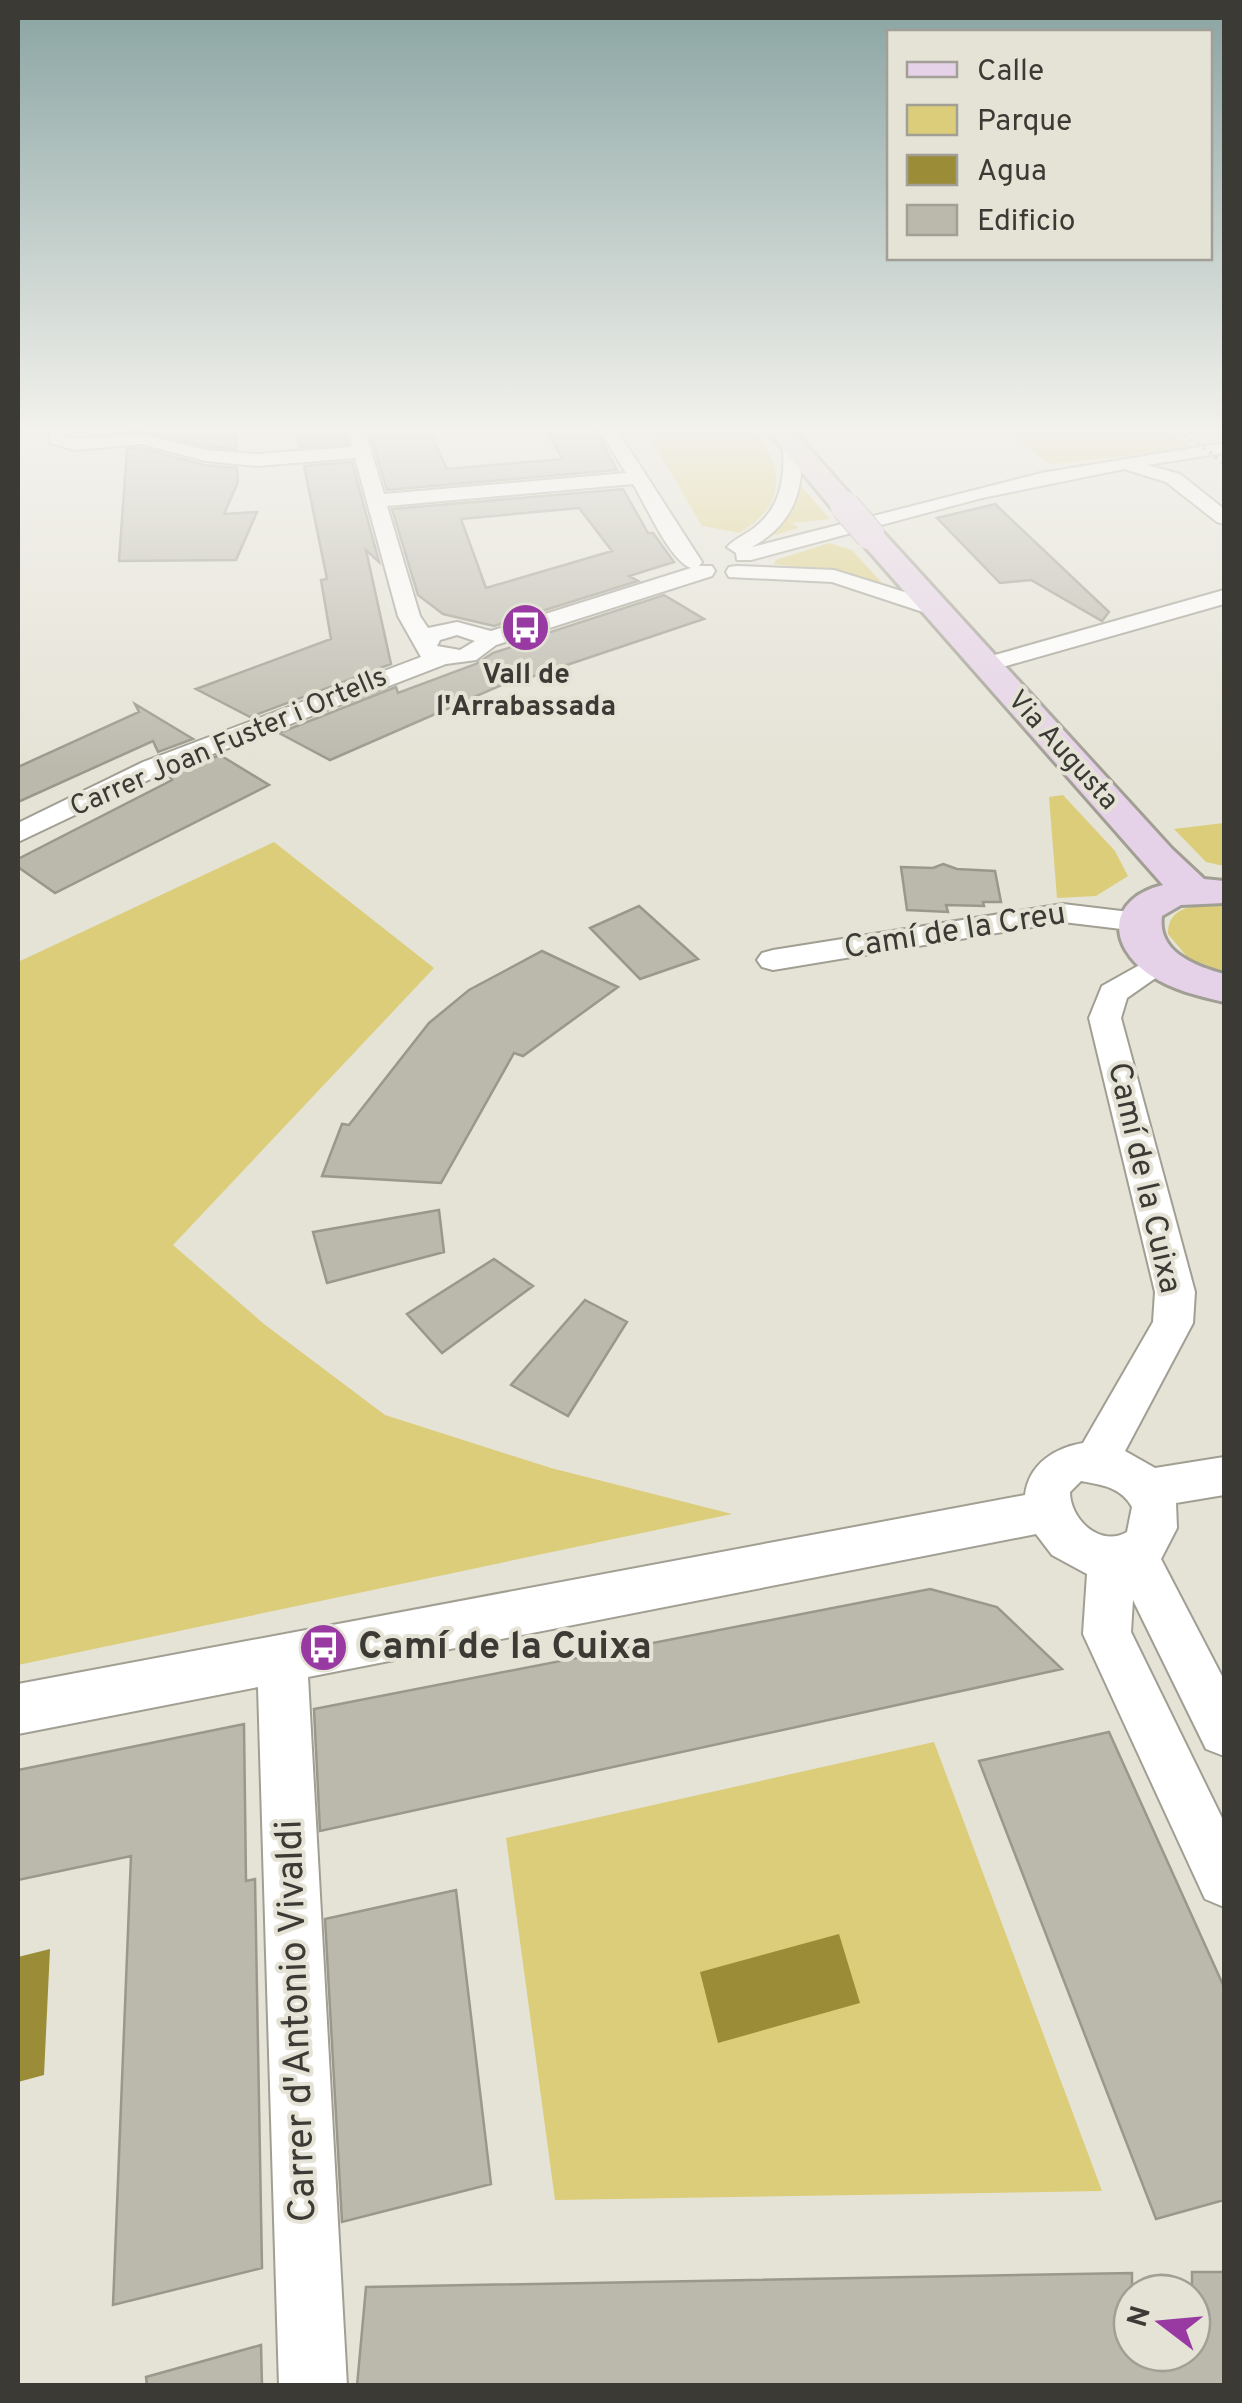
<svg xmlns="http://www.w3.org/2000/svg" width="1242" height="2403" font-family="Overpass,sans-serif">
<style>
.green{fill:#dccd7a}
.water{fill:#9b8c38}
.building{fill:#bbb9ac;stroke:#9a988c;stroke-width:2.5;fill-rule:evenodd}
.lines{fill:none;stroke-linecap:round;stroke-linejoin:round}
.street-casing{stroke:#a19f93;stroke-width:4}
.secondary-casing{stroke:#a19f93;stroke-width:6}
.street{fill:#fff;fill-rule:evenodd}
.secondary{fill:#e6d2e8;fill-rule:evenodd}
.rail{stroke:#7f7e75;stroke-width:4;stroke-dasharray:2.5 5;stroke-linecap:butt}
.secondary-bridge-casing{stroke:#a19f93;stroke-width:31;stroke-linecap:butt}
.secondary-bridge{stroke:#e6d2e8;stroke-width:29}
.labels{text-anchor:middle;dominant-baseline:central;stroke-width:8;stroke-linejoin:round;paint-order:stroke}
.far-poi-label{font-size:28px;font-weight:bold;fill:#3b3a35;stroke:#e5e3d6}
.far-street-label{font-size:28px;fill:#3b3a35;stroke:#e5e3d6}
.street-label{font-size:32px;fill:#3b3a35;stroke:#e5e3d6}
.near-poi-label{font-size:38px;font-weight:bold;fill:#3b3a35;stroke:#e5e3d6;text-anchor:start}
.near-street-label{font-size:38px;fill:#3b3a35;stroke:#e5e3d6}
</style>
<rect width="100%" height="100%" fill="#e5e3d6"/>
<path class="green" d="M646,430h108c32,42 31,74 -14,103l-38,-7z
M1002,430h168l22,19 -141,15z
M800,485l30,34 -38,4 7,5 -35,10c19,-12 35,-31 36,-53z
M829,543l23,7 30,33 -45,-11 -63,-8 2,-4z
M1063,795l52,56 13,25 -32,20 -39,2 -8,-101z
M1224,823v43l-18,-4 -32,-33z
M274,842l160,126 -261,277 91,79 121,91 166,53 181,46 -714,151v-703z
M1205,904l19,1v67l-36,-14 -20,-24c0,-23 17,-27 37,-30z
M934,1742l168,449 -547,9 -49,-362z"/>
<path class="water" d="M839,1934l21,69 -142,40 -18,-71z
M50,1949l-6,126 -26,7v-125z"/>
<path class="building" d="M129,430h106l1,19 -30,-3z
M296,430h48l3,14 -47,3z
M369,430h60l18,39 116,-10 -18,-29h50l22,40 -230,20z
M142,448l62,17 33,3 1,14 -14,32 33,-2 -21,48 -117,1 8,-112z
M352,462l27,100 -13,-12 25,114 -141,53 -54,-28 135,-50 -10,-59 6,-1 -23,-113z
M623,489l25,44h5l21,29 -45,14 9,5 -144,45 -51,-12 -25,-19 -26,-86zM579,508l33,43 -126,37 -25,-69z
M995,504l114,108 -7,9 -71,-41 -31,3 -63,-65z
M664,595l40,24 -173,58 -4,-3 -197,86 -51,-27 117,-46 2,6 78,-29 17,-11 46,-15 -4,-1z
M135,704l58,35 -35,13 -5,-11 -135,61v-35l121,-55z
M220,755l49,30 -214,108 -37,-26v-8l154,-79 -3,-5z
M943,864l14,5 38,2 6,31h-18l1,4 -38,-1 2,7 -41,-2 -6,-43 32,1z
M639,906l59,53 -58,20 -50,-51z
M542,951l76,36 -95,69 -9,-3 -73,130 -119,-7 20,-52 7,1 80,-102 40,-33z
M439,1210l5,42 -117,31 -14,-51z
M494,1259l39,27 -91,67 -35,-39z
M585,1300l42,22 -59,94 -57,-31z
M930,1589l67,18 65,62 -742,162 -6,-122z
M244,1724l2,157 9,-2 7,389 -149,37 18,-449 -113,24v-110z
M1109,1732l115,255v213l-68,19 -177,-458z
M456,1890l35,294 -149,38 -17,-303z
M1192,2272h32v114h-867l9,-99 766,-14v80h60z
M261,2345l1,41h-115l-1,-9z"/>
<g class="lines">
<defs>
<path id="street" d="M48,430h18l-1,6 11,3 66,-5 63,16 52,4 95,-7 -5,-17h18l19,64 242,-21 -27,-43h18l85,132 -3,4h13l3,5 -3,5 -216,69 -20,15 -30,4 -285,110 -143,68v-19l125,-61 278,-105 -23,-41 -43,-158 -98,8 -52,-5 -63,-17 -67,6 -25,-7zM633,484c13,21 37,77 58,84l-200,63 -34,-9 -29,6 -8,-12 -33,-110zM457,635l18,6 -15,9 -23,-4 3,-6z
M792,441l9,5c4,45 -9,79 -49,101l289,-74 183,-30v10l-77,12 33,9 44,35v15l-7,-2 -51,-40 -42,-13 -142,29 -231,62h-14l-1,-7 -9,-6c7,-8 18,-12 27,-19 27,-21 31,-49 29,-82z
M737,566l97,4 109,34 3,5 -11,7 -103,-34 -103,-5 -3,-5 3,-5z
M1224,590v14l-239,68 -12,-7 4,-5z
M1063,904l75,9 11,3 4,6 -4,6 -11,3 -75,-9 -290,48 -11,-3 -5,-7 5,-7 11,-3z
M1161,953l11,3 5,7 -50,35 -6,20 74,274 -2,31 -68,128 30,17 69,-11v38l-48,8 1,25 -16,31 63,121v76l-18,-7 -73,-149 -2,32 93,190v85l-19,-8 -122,-265 4,-60 -35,-19 -16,-21 -728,143 39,709h-68l-21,-699 -240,47v-50l1007,-189c4,-31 29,-47 58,-52l70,-121 2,-30 -66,-274 13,-32zM1081,1481c21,4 40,6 51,26l-5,25c-27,16 -57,-13 -57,-40z"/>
<path id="secondary" d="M767,430h26l62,70 4,6 -4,6h-20z
M870,526l10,3 292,320 32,30 20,2v22l-43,2 -19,11c-5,36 33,50 62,58v28c-25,-6 -52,-12 -74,-27 -44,-30 -42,-77 13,-90l-303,-344 -4,-6 4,-6z"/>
</defs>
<use href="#street" class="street-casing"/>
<use href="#secondary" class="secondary-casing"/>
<use href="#street" class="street"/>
<use href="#secondary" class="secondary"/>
<path class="rail" d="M1179,430l45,33"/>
<defs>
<path id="secondary-bridge" d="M845,506l25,29"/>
</defs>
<use href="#secondary-bridge" class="secondary-bridge-casing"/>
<use href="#secondary-bridge" class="secondary-bridge"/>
</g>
<linearGradient id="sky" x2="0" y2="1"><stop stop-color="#89a4a2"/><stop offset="0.56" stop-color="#f3f2ed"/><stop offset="1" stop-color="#f3f2ed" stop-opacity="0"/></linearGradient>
<rect width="1242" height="767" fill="url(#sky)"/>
<defs>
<symbol id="bus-disc" viewBox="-11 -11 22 22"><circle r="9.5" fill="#983aa2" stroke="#e5e3d6"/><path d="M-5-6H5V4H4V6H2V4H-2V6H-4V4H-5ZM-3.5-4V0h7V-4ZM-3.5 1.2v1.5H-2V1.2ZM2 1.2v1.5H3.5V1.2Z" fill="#fff"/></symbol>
</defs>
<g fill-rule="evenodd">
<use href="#bus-disc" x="498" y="600" width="55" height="55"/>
<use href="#bus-disc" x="296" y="1620" width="55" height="55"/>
</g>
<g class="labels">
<g class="far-poi-label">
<text x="526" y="676">Vall de<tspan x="526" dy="32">l'Arrabassada</tspan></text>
</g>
<g class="far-street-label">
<text transform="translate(229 743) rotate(-23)">Carrer Joan Fuster i Ortells</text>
<text transform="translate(1062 751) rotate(48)">Via Augusta</text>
</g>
<g class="street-label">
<text transform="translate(955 932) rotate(-9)">Camí de la Creu</text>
<text transform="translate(1143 1178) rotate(77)">Camí de la Cuixa</text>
</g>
<g class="near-poi-label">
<text x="358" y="1648">Camí de la Cuixa</text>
</g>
<g class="near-street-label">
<text transform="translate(298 2021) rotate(-92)">Carrer d'Antonio Vivaldi</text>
</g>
</g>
<rect width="1242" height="2403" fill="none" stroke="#3b3a35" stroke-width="40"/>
<rect x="887" y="30" width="325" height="230" fill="#e5e3d6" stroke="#a19f96" stroke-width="2.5"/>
<rect x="907" y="62" width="50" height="15" fill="#e6d2e8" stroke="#a19f96" stroke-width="2.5"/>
<text x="977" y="80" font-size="30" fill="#3b3a35">Calle</text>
<rect x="907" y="105" width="50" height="30" fill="#dccd7a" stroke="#a19f96" stroke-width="2.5"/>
<text x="977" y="130" font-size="30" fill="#3b3a35">Parque</text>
<rect x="907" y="155" width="50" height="30" fill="#9b8c38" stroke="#a19f96" stroke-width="2.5"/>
<text x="977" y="180" font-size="30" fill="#3b3a35">Agua</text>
<rect x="907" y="205" width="50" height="30" fill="#bbb9ac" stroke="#a19f96" stroke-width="2.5"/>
<text x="977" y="230" font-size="30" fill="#3b3a35">Edificio</text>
<g transform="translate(1162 2323) rotate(286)"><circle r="48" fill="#e5e3d6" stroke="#a19f96" stroke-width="2.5"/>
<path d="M0-8L18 38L0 25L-18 38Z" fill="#983aa2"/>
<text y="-15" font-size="28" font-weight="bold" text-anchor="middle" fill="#3b3a35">N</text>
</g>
</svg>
